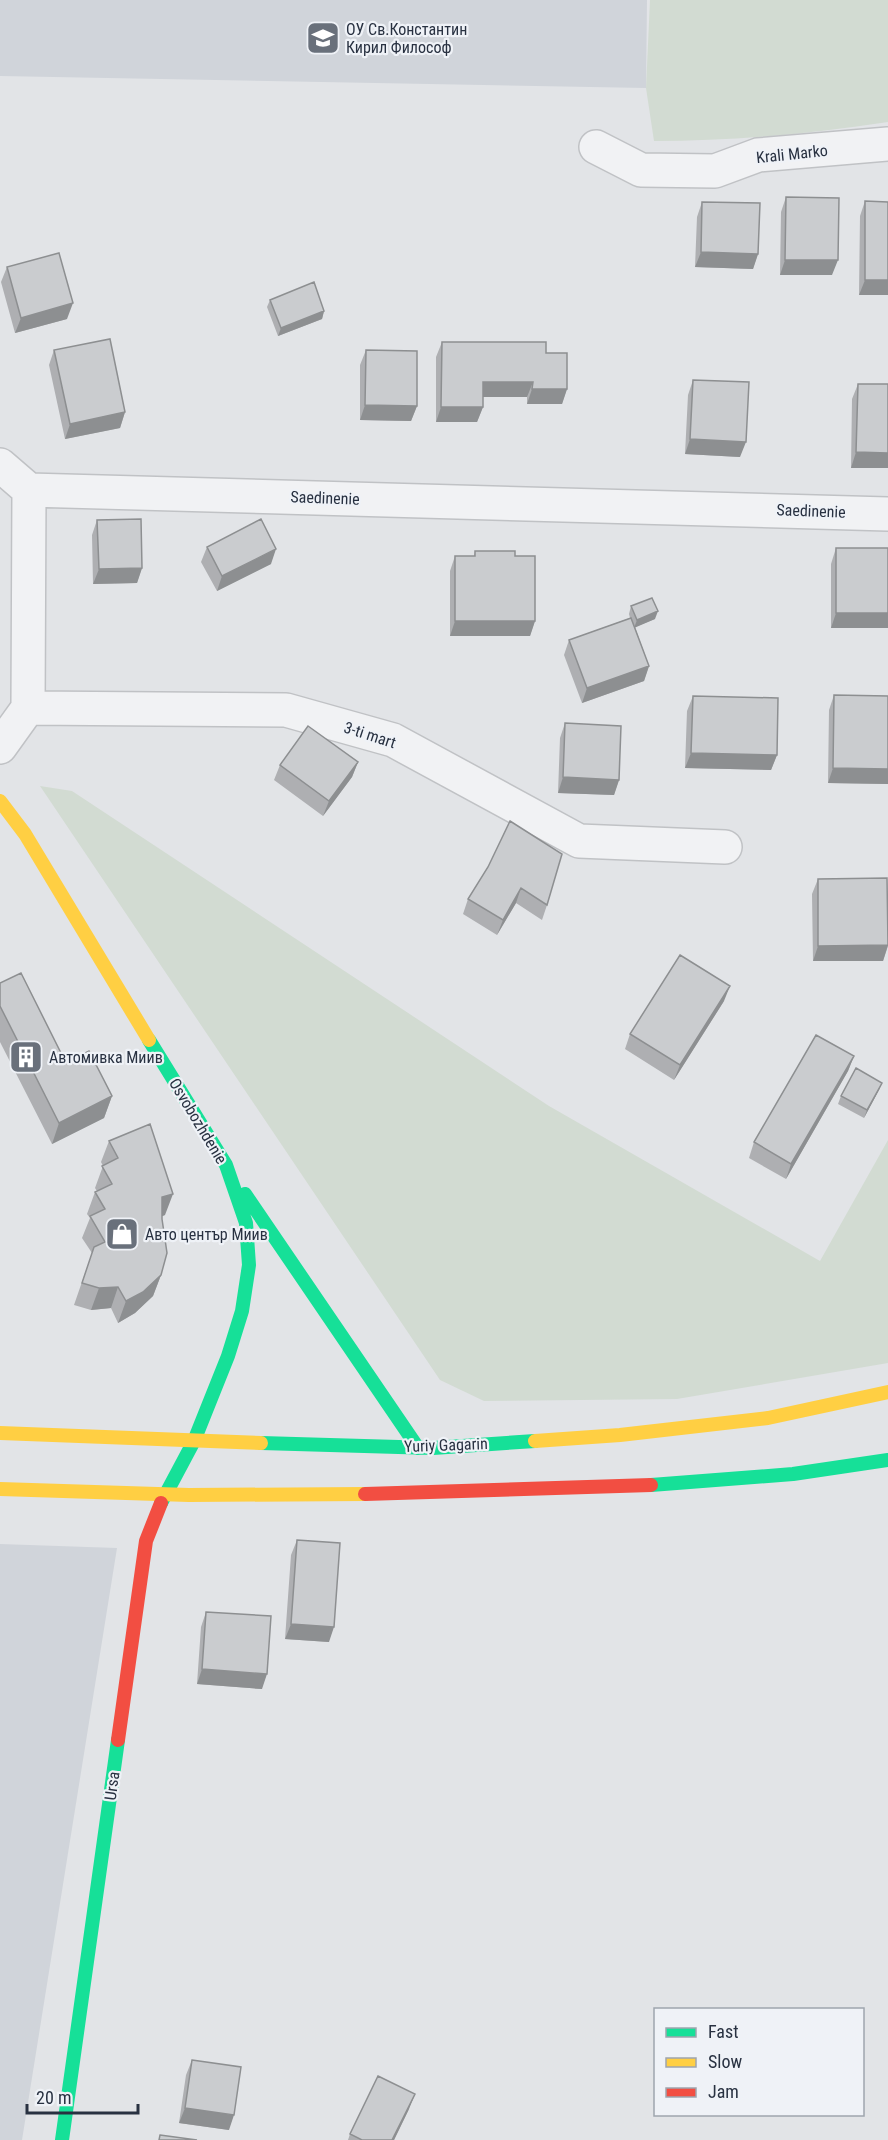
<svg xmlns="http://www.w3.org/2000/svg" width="888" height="2140" font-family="'Roboto Condensed',sans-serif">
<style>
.built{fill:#d0d4da}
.green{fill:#d2dbd2}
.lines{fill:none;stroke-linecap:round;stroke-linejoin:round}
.street-casing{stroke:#c0c2c5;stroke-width:36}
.street{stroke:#f1f2f4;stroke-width:33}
.fast{stroke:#16e098;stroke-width:14}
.slow{stroke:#ffcf43;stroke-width:14}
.jam{stroke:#f24e42;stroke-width:14}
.wall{fill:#aeafb2}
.shaded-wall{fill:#8d8f91}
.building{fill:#cacccf;stroke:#8d8f91;stroke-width:1.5}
.labels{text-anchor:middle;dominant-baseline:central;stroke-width:4.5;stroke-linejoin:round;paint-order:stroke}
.poi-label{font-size:16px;fill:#283141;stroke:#eff2f7;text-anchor:start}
.street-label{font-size:16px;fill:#283141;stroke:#eff2f7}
</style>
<rect width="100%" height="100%" fill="#e2e4e7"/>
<path class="built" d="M0,0h647l-1,88 -646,-12z
M0,1544l117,4 -95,592h-22z"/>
<path class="green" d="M650,0h238v122c-78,12 -156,19 -234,19l-8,-53z
M40,786l32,5 477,315 271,155 68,-121v223l-211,36 -193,2 -44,-21z"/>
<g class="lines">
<defs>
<path id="street" d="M596,147l45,23 74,1 43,-16 130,-11
M0,465l29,25
M28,708l258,2 107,30 186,101 146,6
M0,747l28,-39 1,-218 859,24"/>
</defs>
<use href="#street" class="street-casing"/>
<use href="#street" class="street"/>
<path class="fast" d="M149,1040l77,125 20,58 3,42 -7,46 -14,45 -34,85 -33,62
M245,1194l173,254
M261,1443l172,5 102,-7
M651,1485l142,-11 95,-14
M62,2140l56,-400"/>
<path class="slow" d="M0,801l25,33 124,206
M0,1433l261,10
M535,1441l85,-6 148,-17 120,-26
M0,1489l189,6 176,-1"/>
<path class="jam" d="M365,1494l286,-9
M118,1740l28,-199 15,-38"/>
</g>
<path class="wall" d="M786,197l46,78h-52l1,-63z
M865,201l23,1v93h-29l1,-79z
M702,202l56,52 -5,15 -58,-2 2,-50z
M7,267l60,52 -52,14 -14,-51z
M270,300l54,11 -2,8 -44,17 -11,-29z
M442,342l104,11 21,36 -5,15h-35v-7h-44v10l-6,15h-41v-65z
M54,350l71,62 -5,16 -55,11 -16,-74z
M366,350l51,56 -6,15 -51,-1v-55z
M693,380l47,77 -55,-3 3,-59z
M858,384h30v84h-37l1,-69z
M97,520l45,48 -5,15 -44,1 -1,-49z
M207,547l64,17 -54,27 -16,-29z
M836,548l52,80h-57v-64z
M475,551l40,5 20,65 -5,15h-80v-65l5,-15h19z
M631,606l24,13 -20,8 14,39 -5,15 -62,22 -18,-48 5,-15 61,-22 -1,-4z
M834,695l54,1v88l-60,-1 1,-73z
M693,696l84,59 -6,15 -86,-2 2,-57z
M565,723l54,57 -5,15 -56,-2 2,-55z
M358,762l-6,15 -29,39 -49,-36 6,-15z
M488,867l59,38 -5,15 -26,-17 -19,32 -34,-21 5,-15z
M887,878l1,68 -5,15h-70l-1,-67 6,-15z
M0,983l66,80 46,33 -8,22 -52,26 -52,-102z
M724,1001l-50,79 -49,-31 5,-15z
M854,1056l-6,15 -62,108 -37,-21 5,-16z
M882,1083l-3,7 -15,28 -26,-14 3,-8z
M109,1141l56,74 -3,1 -1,59 -8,21 -18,17 -17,10 -7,-15 -20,2 -17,-5 18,-52 -10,-15 8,-20 -3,-4 8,-22 2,-1 -2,-3 8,-22 -2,-4z
M297,1540l32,102 -44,-3 6,-84z
M206,1612l56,77 -65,-5 4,-57z
M192,2060l37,70 -50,-7 7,-48z
M409,2109l-15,31h-46l2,-6z"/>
<path class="shaded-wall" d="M701,252l57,2 -5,15 -58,-2z
M785,260h53l-6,15h-52z
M865,280h23v15h-29z
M73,303l-6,16 -52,14 6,-15z
M324,311l-2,8 -44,17 3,-8z
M483,382h50l-6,15h-50z
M532,389h35l-5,15h-35z
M365,405l52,1 -6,15 -51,-1z
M441,407h42l-6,15h-41z
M125,412l-5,16 -55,11 5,-15z
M690,439l56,3 -6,15 -55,-3z
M856,452l32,1v15h-37z
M276,549l-5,15 -54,27 5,-15z
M142,568l-5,15 -44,1 6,-15z
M658,611l-3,8 -21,9 3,-8z
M836,613h52v15h-57z
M455,621h80l-5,15h-80z
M649,666l-5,15 -62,22 5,-15z
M691,753l86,2 -6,15 -86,-2z
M358,762l-6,15 -29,39 6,-15z
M833,768l55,1v15l-60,-1z
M563,777l56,3 -5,15 -56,-2z
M521,888l-5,15 -19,32 6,-15z
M888,945l-5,16h-70l5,-15z
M730,986l-6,15 -50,79 6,-15z
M854,1056l-6,15 -62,108 5,-15z
M882,1083l-3,7 -15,28 3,-8z
M112,1096l-8,22 -52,26 7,-21z
M173,1194l-8,21 -10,4 7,-22z
M161,1275l-8,21 -18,17 -17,10 8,-22z
M118,1287l-7,21 -20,2 8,-22z
M291,1624l43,3 -5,15 -44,-3z
M202,1669l65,5 -5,15 -65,-5z
M415,2094l-6,15 -15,31h-2z
M185,2108l49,7 -5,15 -50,-7z"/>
<path class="building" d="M786,197l53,1 -1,62h-53z
M865,201l23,1v78h-23z
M702,202l58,1 -2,51 -57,-2z
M59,253l14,50 -52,15 -14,-51z
M314,282l10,29 -43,17 -11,-28z
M110,339l15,73 -55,12 -16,-74z
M442,342h104v11h21v36h-35l1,-7h-50v25h-42z
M366,350l51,1v55l-52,-1z
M693,380l56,2 -3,60 -56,-3z
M858,384h30v69l-32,-1z
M141,519l1,49 -43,1 -2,-49z
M261,519l15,30 -54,27 -15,-29z
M836,548h52v65h-52z
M475,551h40v5h20v65h-80v-65h20z
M652,598l6,13 -21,9 -6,-14z
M631,618l18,48 -62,22 -18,-48z
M834,695l54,1v73l-55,-1z
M693,696l85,2 -1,57 -86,-2z
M565,723l56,3 -2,54 -56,-3z
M308,726l50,36 -29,39 -49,-36z
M510,821l52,33 -15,51 -26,-17 -18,32 -35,-21 20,-32z
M887,878l1,67 -70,1v-67z
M680,955l50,31 -50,79 -50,-31z
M21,973l45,90 23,-12 23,45 -53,27 -59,-117v-23z
M816,1035l38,21 -63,108 -37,-22z
M856,1068l26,15 -15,27 -26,-14z
M150,1124l23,70 -11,3v22l5,34 -6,22 -18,17 -17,9 -8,-14 -19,1 -17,-5 12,-36 11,-5 -15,-26 15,-7 -10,-17 17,-8 -10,-18 16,-8 -9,-17z
M297,1540l43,3 -6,84 -43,-3z
M206,1612l65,4 -4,58 -65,-5z
M192,2060l49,7 -7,48 -49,-7z
M378,2076l37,18 -23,46h-30l-12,-6z
M160,2135l37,5h-38z"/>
<defs>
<symbol id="school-square" viewBox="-11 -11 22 22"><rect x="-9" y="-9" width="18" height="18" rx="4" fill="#69707b" stroke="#eff2f7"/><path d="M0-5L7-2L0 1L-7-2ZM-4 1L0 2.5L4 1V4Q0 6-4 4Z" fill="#fff"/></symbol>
<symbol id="building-square" viewBox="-11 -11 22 22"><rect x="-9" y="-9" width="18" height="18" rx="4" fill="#69707b" stroke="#eff2f7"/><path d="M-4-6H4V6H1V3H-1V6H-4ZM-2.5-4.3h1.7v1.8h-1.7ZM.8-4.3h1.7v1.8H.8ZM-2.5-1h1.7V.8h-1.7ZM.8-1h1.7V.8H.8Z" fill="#fff"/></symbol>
<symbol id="shop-square" viewBox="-11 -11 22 22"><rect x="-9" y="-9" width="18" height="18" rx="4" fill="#69707b" stroke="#eff2f7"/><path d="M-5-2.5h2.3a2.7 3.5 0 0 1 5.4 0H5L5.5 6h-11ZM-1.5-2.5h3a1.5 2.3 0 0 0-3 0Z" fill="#fff"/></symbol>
</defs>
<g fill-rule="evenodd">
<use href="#school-square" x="304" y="19" width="38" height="38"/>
<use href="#building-square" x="7" y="1038" width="38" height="38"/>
<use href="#shop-square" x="103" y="1215" width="38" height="38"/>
</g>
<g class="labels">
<g class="poi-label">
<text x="346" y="29">ОУ Св.Константин<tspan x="346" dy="18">Кирил Философ</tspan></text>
<text x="49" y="1057">Автомивка Миив</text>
<text x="145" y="1234">Авто център Миив</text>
</g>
<g class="street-label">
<text transform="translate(792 154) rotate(-6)">Krali Marko</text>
<text transform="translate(325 498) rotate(2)">Saedinenie</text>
<text transform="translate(811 511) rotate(2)">Saedinenie</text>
<text transform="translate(370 735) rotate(18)">3-ti mart</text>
<text transform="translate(198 1121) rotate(59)">Osvobozhdenie</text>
<text transform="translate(446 1445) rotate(-2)">Yuriy Gagarin</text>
<text transform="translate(112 1786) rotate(-82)">Ursa</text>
</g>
</g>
<rect x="654" y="2008" width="210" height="108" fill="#eff2f7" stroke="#9fa5ae" stroke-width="1.5"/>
<rect x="666" y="2028" width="30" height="9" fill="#16e098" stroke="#9fa5ae" stroke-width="1.5"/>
<text x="708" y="2038" font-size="18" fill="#283141">Fast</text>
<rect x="666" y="2058" width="30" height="9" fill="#ffcf43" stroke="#9fa5ae" stroke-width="1.5"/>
<text x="708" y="2068" font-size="18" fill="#283141">Slow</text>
<rect x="666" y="2088" width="30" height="9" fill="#f24e42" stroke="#9fa5ae" stroke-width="1.5"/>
<text x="708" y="2098" font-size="18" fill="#283141">Jam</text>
<path d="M27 2104v9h111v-9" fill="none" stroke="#283141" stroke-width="3"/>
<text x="36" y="2104" font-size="18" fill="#283141" stroke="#eff2f7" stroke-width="4.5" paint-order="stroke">20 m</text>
</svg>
